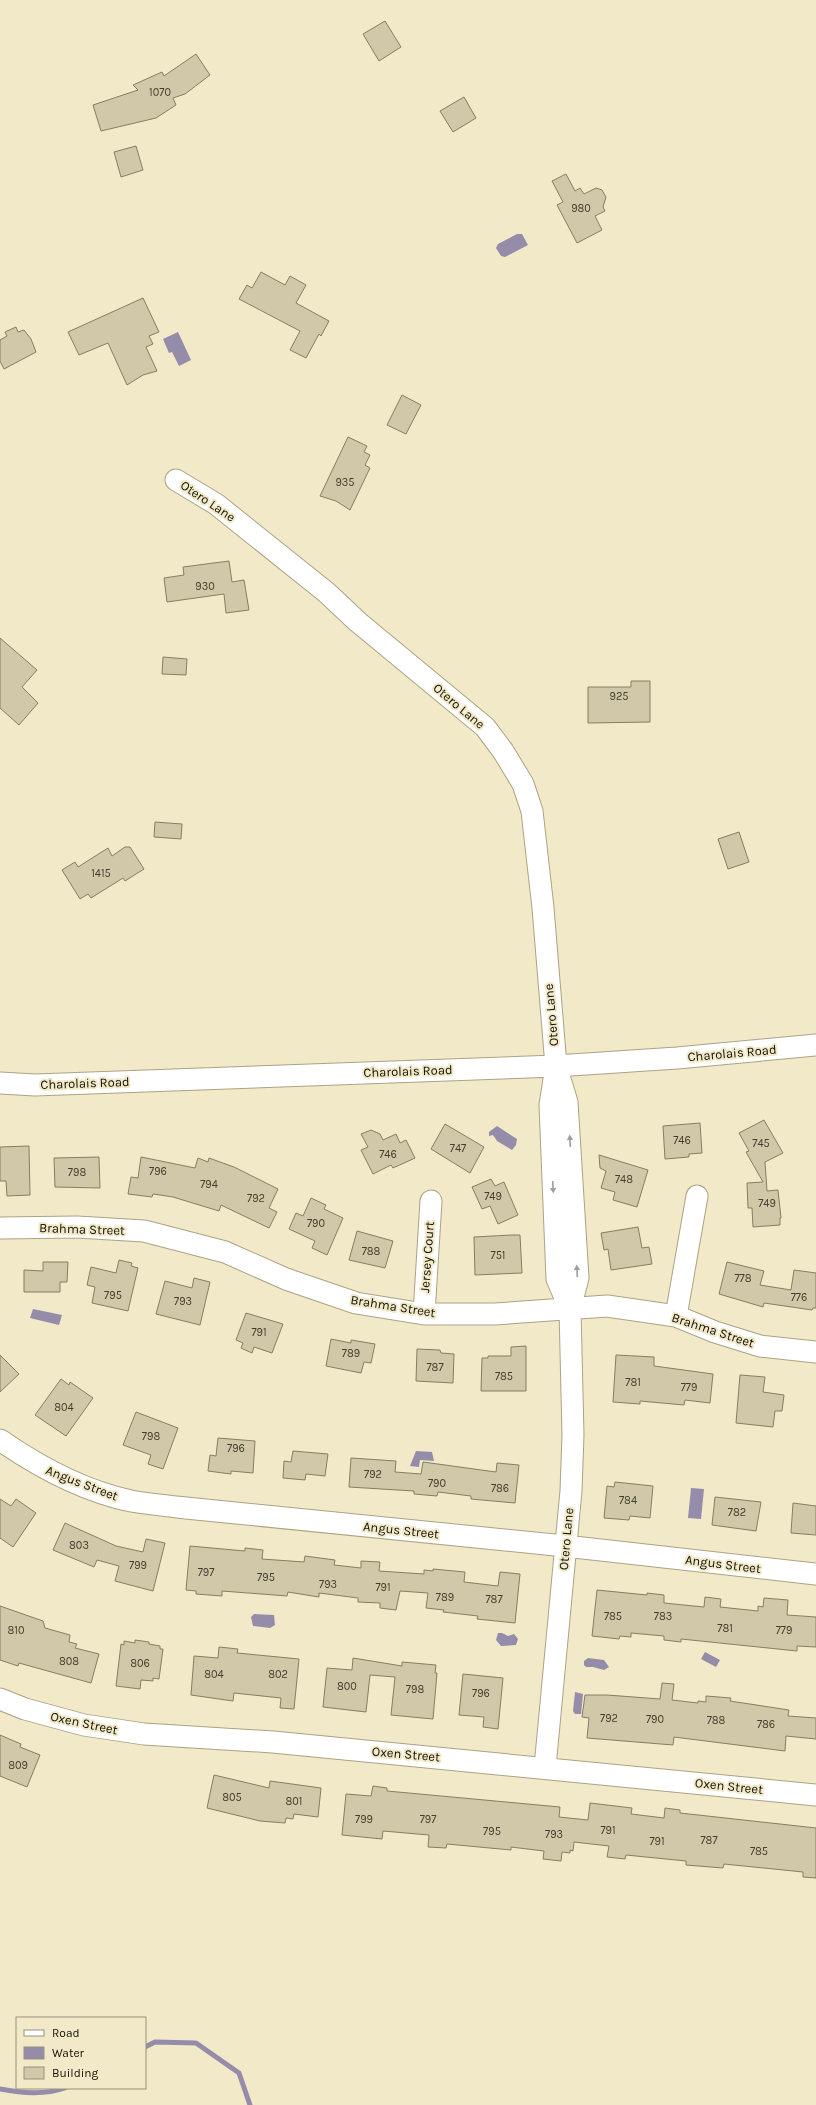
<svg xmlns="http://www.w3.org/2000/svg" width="816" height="2105" font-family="Karla,sans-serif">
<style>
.water{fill:#958caa}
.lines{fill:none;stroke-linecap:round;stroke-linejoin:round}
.stream{stroke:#958caa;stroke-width:5}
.building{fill:#d0c8a8;stroke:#857e60}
.minor-casing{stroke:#aba384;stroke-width:23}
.minor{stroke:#fff;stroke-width:21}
.oneway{fill:#a09f9b}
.labels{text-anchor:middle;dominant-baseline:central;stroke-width:4;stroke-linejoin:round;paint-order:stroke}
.number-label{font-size:11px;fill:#423e2e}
.street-label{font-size:13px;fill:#121005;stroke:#f1e9c8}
</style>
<rect width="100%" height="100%" fill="#f1e9c8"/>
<path class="water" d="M517,234h5l6,11 -23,12 -4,-1 -5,-8 2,-4z
M178,332l13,28 -12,6 -7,-14 -3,1 -6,-14z
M497,1126l20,13 -1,6 -4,5 -15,-9 -4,-6 -4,1v-4z
M33,1309l29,6 -3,10 -29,-7z
M416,1451l16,1 2,9 -14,-1 -1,7 -9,-1z
M691,1488l13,1 -3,30 -13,-1z
M254,1614l20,1 1,10 -5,3 -17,-2 -2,-9z
M498,1633h4l6,3 6,-2 4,5 -2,6 -15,1 -5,-6z
M705,1652l15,8 -4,7 -15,-8z
M588,1658l16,2 5,7 -5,3 -11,-3h-7l-2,-2v-4z
M575,1692l8,2 -2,20h-6l-2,-3z"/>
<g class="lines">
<path class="stream" d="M145,2047l10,-5 41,1 43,30 11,32
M0,2089c20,4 45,6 65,-1"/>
</g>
<path class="building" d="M385,21l16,26 -22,14 -16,-27z
M196,54l14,21 -25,19 -12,4 3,7 -20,13 -55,13 -8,-26 45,-15 -5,-5 29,-13 2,4z
M464,97l12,21 -23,14 -13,-21z
M136,146l7,24 -22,7 -7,-25z
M566,174l9,17 5,-3 4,6 12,-6 6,2 4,7 -3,10 2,4 -10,5 7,14 -25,13 -20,-38 6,-3 -11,-21z
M261,272l24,13 5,-9 16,9 -10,18 33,18 -8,15 -2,-2 -13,24 -16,-8 10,-19 -61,-32 8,-14 5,3z
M143,298l16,34 -10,4 4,8 -7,3 11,24 -14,4 -16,10 -19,-42 -29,12 -11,-23z
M16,327l2,5 6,-2 7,9 5,13 -32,17 -4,-8v-21l7,-4 -2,-4z
M402,395l19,10 -15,29 -19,-9z
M348,437l19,9 -3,6 6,3 -5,10 5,3 -20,42 -14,-9 -16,-5z
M229,561l3,21 12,-2 5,30 -23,3 -2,-19 -57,8 -3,-24 20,-3 -1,-8z
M0,638l37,32 -15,17 16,16 -19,22 -19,-17z
M163,657l24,2 -1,16 -24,-1z
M631,681h19v41l-62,1v-36h43z
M155,822l27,2 -1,15 -27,-2z
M739,832l10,30 -21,7 -10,-30z
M125,847h5l14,22 -19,12 -2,-3 -32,20 -3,-4 -8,5 -18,-29 13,-8 3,5 30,-19 4,8z
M764,1120l19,33 -18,9 2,29 11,-1 3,28h-1v7l-27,2 -1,-19h-4l-1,-25 16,-1 -17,-30 3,-1 -10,-18z
M700,1123l2,30 -13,1v3l-24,2 -2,-33z
M445,1124l39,23 -14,26 -39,-24z
M371,1130l9,4 3,6 13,-6 4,9 6,-3 9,18 -22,10 -2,-3 -18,9 -12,-24 7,-3 -7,-13z
M29,1146l1,49 -23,1 -1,-15h-6v-34z
M599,1155l49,15 -11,37 -24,-7 2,-8 -14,-4 5,-17 -6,-3z
M99,1157l1,31 -45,-1 -1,-29z
M141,1157l54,11 3,-10 10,4 1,-4 25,9 44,22 -9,19 8,4 -8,16 -48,-23 -2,6 -46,-14 -20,-3 -1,3 -24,-3 3,-17 7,1z
M491,1179l4,7 9,-4 14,33 -20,9 -8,-18 -8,3 -10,-22z
M311,1198l15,7 -2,4 19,9 -16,37 -15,-7 3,-7 -26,-12 7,-16 7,3z
M638,1227l4,21 7,-1 3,17 -41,6 -3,-21 -4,1 -3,-17z
M357,1231l36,10 -8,27 -36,-8z
M512,1235h8l2,38 -47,2 -1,-38z
M119,1260l13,3 -1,3 7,2 -10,43 -36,-8 3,-16 -8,-2 4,-18 25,6z
M43,1262h25l-1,20h-7v10h-36v-22l19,1z
M727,1262l37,9 -4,14 31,5 3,-20 22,3v35h-3l-1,2 -48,-7 -1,4 -44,-13z
M194,1278l16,4 -10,43 -44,-11 9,-33 27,7z
M246,1313l37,11 -11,29 -18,-6 -2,6 -11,-5 2,-5 -7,-3z
M331,1339l20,4v-3l24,4 -4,19 -7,-1 -3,11 -35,-7z
M526,1346v45h-45l1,-33h6v-2h23v-9z
M417,1349l23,1 1,3 13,1 -1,29 -37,-2z
M0,1355l19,19 -19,18z
M616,1355l38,2v9l59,8 -3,29 -25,-3 -1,5 -44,-4v3l-27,-2z
M740,1375l25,2 -2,15 21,3 -2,16h-7l-2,16 -37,-4z
M61,1379l8,6 1,-3 23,16 -27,38 -31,-21z
M136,1412l42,16 -15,41 -15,-5 3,-9 -28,-10z
M218,1438l37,3 -2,32 -22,-2v3l-23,-3 2,-16 6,1z
M293,1451l35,3 -3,22 -19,-2 -1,6 -22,-2 1,-17 7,1z
M351,1458l45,3 -1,11 26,2 2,-12 73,10 1,-9 22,2 -4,38 -44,-4v-3l-33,-4 -1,4 -23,-2v-3l-65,-4z
M615,1482l38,4 -3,32 -20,-2 -1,4 -25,-2 3,-32 7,1z
M715,1497l46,5 -5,29 -44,-6z
M0,1499l11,7 5,-7 20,14 -23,34 -13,-9z
M793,1503l23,3v29l-25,-2z
M65,1523l51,23 27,6 3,-13 19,4 -12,48 -38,-10 4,-15 -22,-6 -3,7 -41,-17z
M190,1546l55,5v-3l18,2 -1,9 42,3 1,-6 30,4 -1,5 27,3v-7l19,1 -1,9 45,3v-4l9,1v-2l32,3 -1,10 34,4 2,-14 20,2 -5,49 -38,-4 1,-3 -35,-4 1,-2 -18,-2 2,-15 -28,-2 -4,19 -16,-2v-5l-22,-1v-4l-39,-5v4l-31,-5 -1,4 -65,-5v5l-26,-2v-3l-10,-1z
M597,1590l50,5v-2l17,2v8l40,4 1,-10 16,2 -1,8 38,4v-5l5,1 1,-9 24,2 -1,15 29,2v30l-19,-1v5l-116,-12v3l-17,-2v-4l-33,-3v4l-11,-1 -1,3 -27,-3z
M0,1606l43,15 2,7 25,7 -1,7 8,2 -2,4 24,6 -8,29 -72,-20 -1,3 -18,-6z
M135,1640l14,2v2l11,2v3h3l-4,30 -6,-1v3l-12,-1 -1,9 -24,-3 5,-42 3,1v-4l11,2z
M219,1647l19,2 -1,4 62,6 -5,50 -14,-1 1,-10 -47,-5 -1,8 -42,-6 3,-39 24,2z
M353,1658l49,8v-4l34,3 -1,8h2l-4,46 -42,-4 4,-38 -25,-2 -4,37 -43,-5 4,-39 25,2z
M463,1674l40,4 -5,51 -15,-2 1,-10 -25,-2z
M662,1683l12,1 -2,16 26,3v-2l8,1v-6l25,2 -1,3 59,9 -1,6 28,2v21l-30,-3 -1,15 -111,-14 -1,8 -86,-7 2,-20 -7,-1 3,-22h22l53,4z
M0,1735l21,9 -1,3 20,8 -13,32 -27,-11z
M214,1775l55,13 1,-7 51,7 -3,29 -24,-3 -1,5 -7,-1 -1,5 -25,-2 -53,-13z
M373,1786l14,2v3l173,16 -1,10 29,3 2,-17 42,5 -1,6 33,4 1,-10 15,2v3l136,15v50l-13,-1v-5l-79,-8 -1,4 -37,-3v-4l-60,-6 -1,4 -18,-2 2,-11 -35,-4 -1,9 -3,-1v3l-8,-1 -1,9 -18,-2 1,-8 -33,-4v3l-64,-6 -1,4 -18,-1 1,-12 -46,-4 -1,8 -40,-4 4,-41 25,2z"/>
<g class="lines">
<defs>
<path id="minor" d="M176,480l40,24 110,88 32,30 127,105 18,24 20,33 9,27 11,97 13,158
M0,1083l35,2 521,-19 121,-8 139,-13
M0,1228l77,-1 67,4 81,21 61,27 70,24 68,11h71l112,-8 69,10 39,16 45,14 56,6
M424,1314l7,-113
M676,1316l21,-120
M0,1440c39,27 83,51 131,61 18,3 37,5 55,7l379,38 251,28
M0,1699l25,10 59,16 60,9 129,8 543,53
M545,1767l26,-276 2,-56 -3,-126 8,-31 -11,-176 -11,-36 -6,39 7,174 13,30"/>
</defs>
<use href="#minor" class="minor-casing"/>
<use href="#minor" class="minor"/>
</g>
<defs><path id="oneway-solid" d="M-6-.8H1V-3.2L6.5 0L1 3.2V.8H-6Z"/></defs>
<g class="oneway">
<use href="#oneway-solid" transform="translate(570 1141) rotate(-93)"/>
<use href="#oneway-solid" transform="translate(553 1187) rotate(87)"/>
<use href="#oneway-solid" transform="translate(577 1271) rotate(-93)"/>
</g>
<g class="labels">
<g class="number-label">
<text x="160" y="92">1070</text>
<text x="581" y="208">980</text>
<text x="345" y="482">935</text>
<text x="205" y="586">930</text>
<text x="619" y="696">925</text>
<text x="101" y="873">1415</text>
<text x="682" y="1140">746</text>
<text x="761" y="1143">745</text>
<text x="458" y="1148">747</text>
<text x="388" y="1154">746</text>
<text x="158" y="1171">796</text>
<text x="77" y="1172">798</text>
<text x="624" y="1179">748</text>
<text x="209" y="1184">794</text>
<text x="493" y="1196">749</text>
<text x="256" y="1198">792</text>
<text x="767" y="1203">749</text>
<text x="316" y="1223">790</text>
<text x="371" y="1251">788</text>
<text x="498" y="1255">751</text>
<text x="743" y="1278">778</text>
<text x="113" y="1295">795</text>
<text x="799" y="1297">776</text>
<text x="183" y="1301">793</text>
<text x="259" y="1332">791</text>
<text x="351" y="1353">789</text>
<text x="435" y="1367">787</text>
<text x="504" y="1376">785</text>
<text x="633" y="1382">781</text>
<text x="689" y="1387">779</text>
<text x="64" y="1407">804</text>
<text x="151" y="1436">798</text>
<text x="236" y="1448">796</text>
<text x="373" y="1474">792</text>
<text x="437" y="1483">790</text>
<text x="500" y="1488">786</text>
<text x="628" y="1500">784</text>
<text x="737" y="1512">782</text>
<text x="79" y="1545">803</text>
<text x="138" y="1565">799</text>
<text x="206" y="1572">797</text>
<text x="266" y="1577">795</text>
<text x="328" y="1584">793</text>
<text x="383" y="1587">791</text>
<text x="445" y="1597">789</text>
<text x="494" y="1599">787</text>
<text x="613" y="1616">785</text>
<text x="663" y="1616">783</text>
<text x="725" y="1628">781</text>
<text x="16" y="1630">810</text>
<text x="784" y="1630">779</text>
<text x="69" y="1661">808</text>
<text x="140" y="1663">806</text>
<text x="214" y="1674">804</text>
<text x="278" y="1674">802</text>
<text x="347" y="1686">800</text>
<text x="415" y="1689">798</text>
<text x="481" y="1693">796</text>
<text x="609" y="1718">792</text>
<text x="655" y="1719">790</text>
<text x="716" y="1720">788</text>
<text x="766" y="1724">786</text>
<text x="18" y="1765">809</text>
<text x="232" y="1797">805</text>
<text x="294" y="1801">801</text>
<text x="364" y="1819">799</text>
<text x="428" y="1819">797</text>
<text x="608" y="1830">791</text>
<text x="492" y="1831">795</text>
<text x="554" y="1834">793</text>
<text x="709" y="1840">787</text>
<text x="657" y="1841">791</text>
<text x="759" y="1851">785</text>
</g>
<g class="street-label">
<text transform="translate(208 501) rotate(34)">Otero Lane</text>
<text transform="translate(459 706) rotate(40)">Otero Lane</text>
<text transform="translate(551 1015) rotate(-95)">Otero Lane</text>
<text transform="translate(732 1053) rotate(-5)">Charolais Road</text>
<text transform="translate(408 1071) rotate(-2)">Charolais Road</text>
<text transform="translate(85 1083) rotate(-2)">Charolais Road</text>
<text transform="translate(82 1229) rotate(2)">Brahma Street</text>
<text transform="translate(427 1257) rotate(-86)">Jersey Court</text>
<text transform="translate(393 1306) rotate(9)">Brahma Street</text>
<text transform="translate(713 1330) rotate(18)">Brahma Street</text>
<text transform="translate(82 1483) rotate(21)">Angus Street</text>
<text transform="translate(401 1530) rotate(6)">Angus Street</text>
<text transform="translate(566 1539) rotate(-85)">Otero Lane</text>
<text transform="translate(723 1564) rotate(7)">Angus Street</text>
<text transform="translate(84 1723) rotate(12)">Oxen Street</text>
<text transform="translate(406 1754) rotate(5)">Oxen Street</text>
<text transform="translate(729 1786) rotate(6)">Oxen Street</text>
</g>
</g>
<rect x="16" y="2017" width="130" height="72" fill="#f1e9c8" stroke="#98927a"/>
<rect x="24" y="2030" width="20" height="6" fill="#ffffff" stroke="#98927a"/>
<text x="52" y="2037" font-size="12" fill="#121005">Road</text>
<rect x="24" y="2047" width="20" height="12" fill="#958caa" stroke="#98927a"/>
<text x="52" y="2057" font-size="12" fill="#121005">Water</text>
<rect x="24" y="2067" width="20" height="12" fill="#d0c8a8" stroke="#98927a"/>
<text x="52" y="2077" font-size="12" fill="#121005">Building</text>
</svg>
